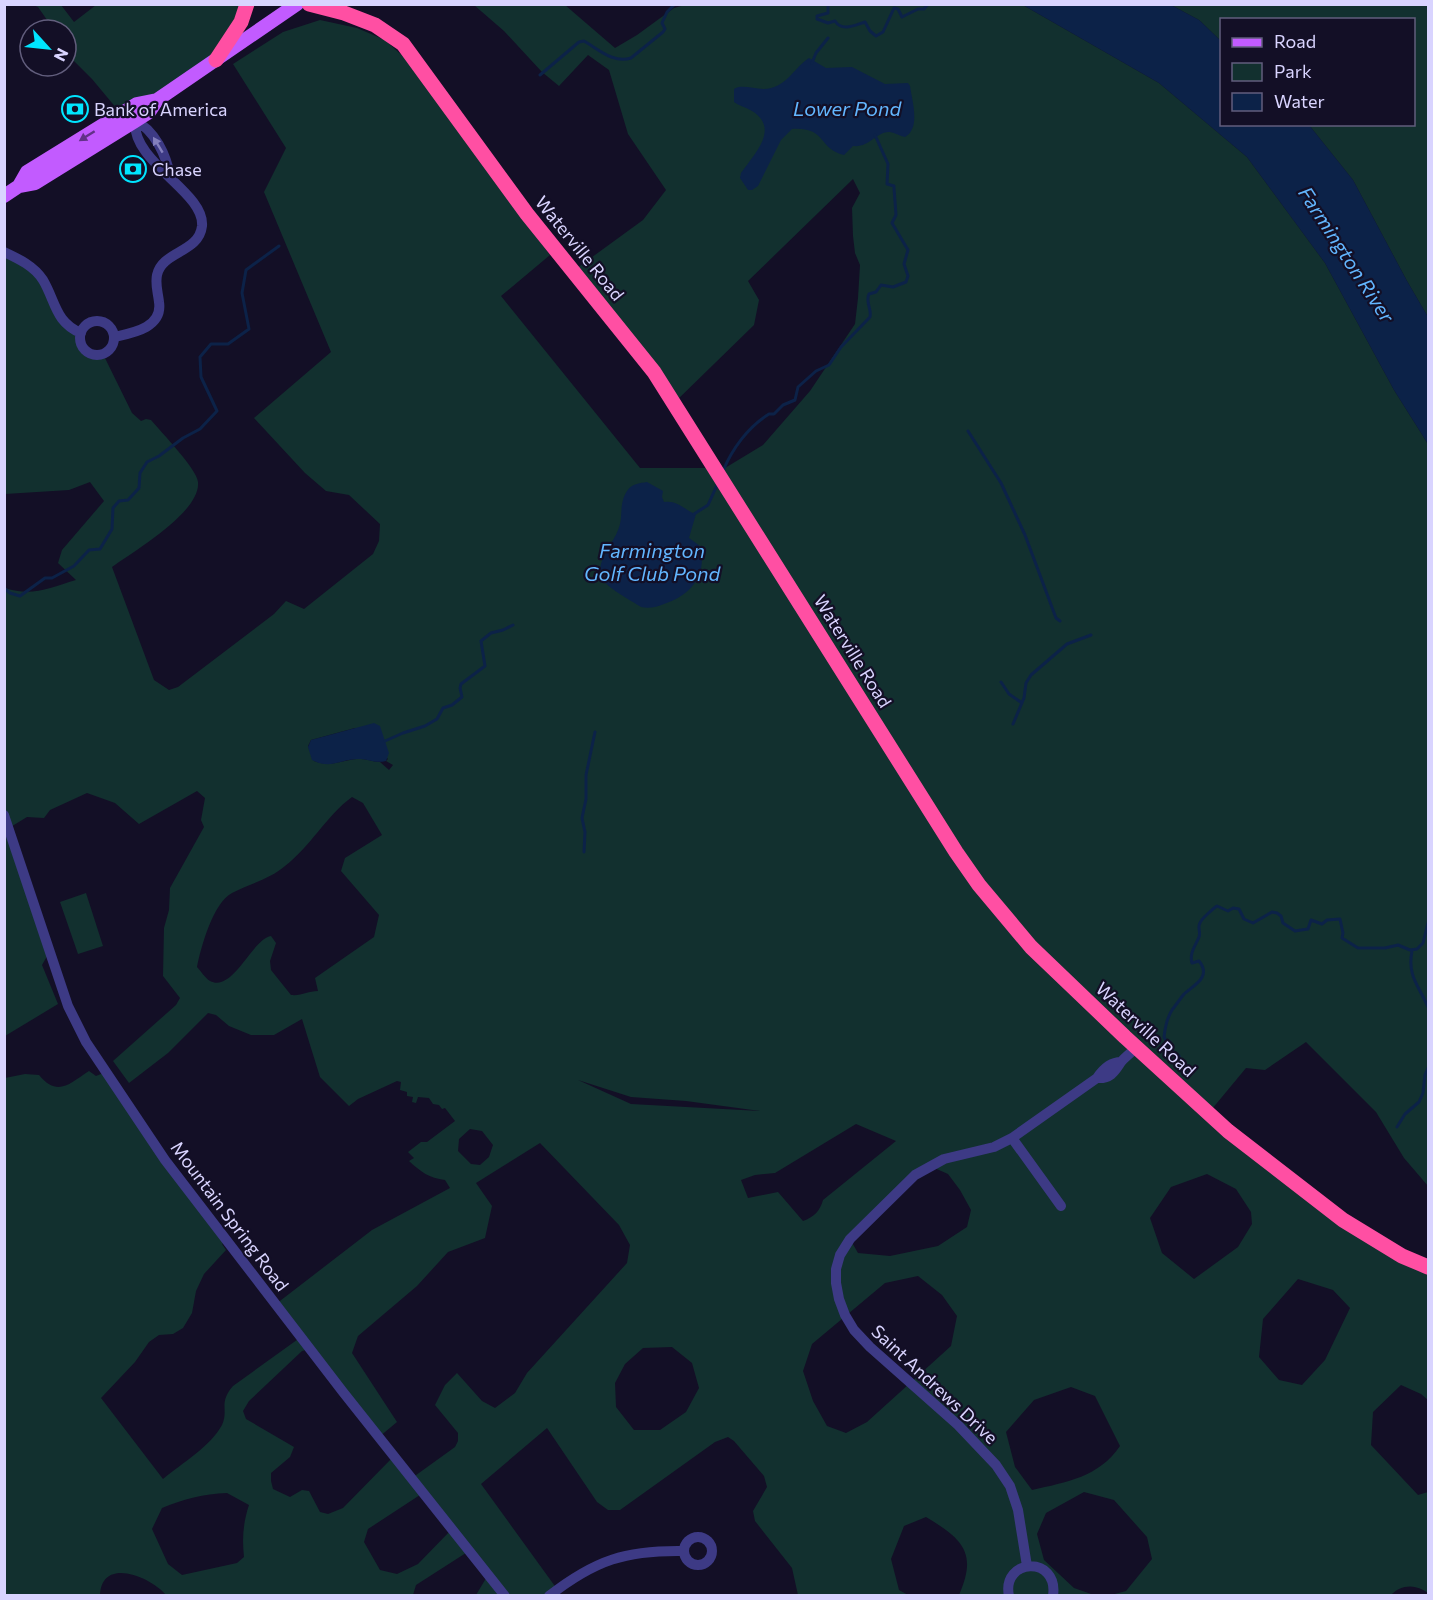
<svg xmlns="http://www.w3.org/2000/svg" width="1433" height="1600" font-family="Commissioner,sans-serif">
<style>
.green{fill:#12302f;fill-rule:evenodd}
.water{fill:#0c2248}
.lines{fill:none;stroke-linecap:round;stroke-linejoin:round}
.stream{stroke:#0c2248;stroke-width:3}
.minor{stroke:#3d3a85;stroke-width:10}
.major{stroke:#c25bff;stroke-width:14}
.highway{stroke:#ff4fa3;stroke-width:15}
.oneway{fill:#623188}
.oneway2{fill:#837fbc}
.labels{text-anchor:middle;dominant-baseline:central;stroke-width:4.5;stroke-linejoin:round;paint-order:stroke}
.poi-label{font-size:18px;fill:#d9d4ff;stroke:#130f26;text-anchor:start}
.street-label{font-size:18px;fill:#d9d4ff;stroke:#130f26}
.water-label{font-size:20px;font-style:italic;fill:#62b6ff;stroke:#130f26}
</style>
<rect width="100%" height="100%" fill="#130f26"/>
<path class="green" d="M33,5h28l13,17 22,-17h151l-31,55 -59,40 -40,9 -25,-30 -24,-24 -2,-25h-12l-16,-23z
M474,5h91l50,43 22,-13 37,-27 11,-3h338l136,78 88,74 78,106 69,127 34,54v742l-24,-28 -28,-46 -70,-70 -41,28 -19,-2 -34,41 -87,-73 218,184 85,47v133l-7,-6 -20,-9 -28,27 -2,33 47,50 10,-3v101c-12,-9 -27,-9 -38,3l-279,-1 15,-4 26,-32 -5,-22 -33,-37 -30,-8 -38,21 -9,21 7,26 30,28 20,7h-135c19,-43 3,-56 -33,-78l-22,9 -13,33 8,31 9,5h-110l-6,-27 -37,-47 -2,-10 14,-24 -3,-11 -30,-35 -6,-4 -13,5 -95,68h-12l-11,-8 -50,-74 -66,56 76,105 -8,6h-73l12,-20 -19,-24 -53,34 -3,10h-247c-15,-18 -64,-39 -66,0h-95v-517l20,-4 14,1c19,23 31,8 50,-4l7,5 10,-4 121,168 -5,4 4,6 -22,24 -8,17 -4,22 -9,15 -10,6 -14,1 -10,7 -14,20 -34,36 62,81c19,-16 47,-32 59,-54 7,-15 -4,-22 11,-39l68,-49 -25,-33 96,-74 78,-42 -5,-8c-16,-2 -24,-8 -36,-19l5,-3 -6,-6 13,-10h6l28,-21 -10,-13 -3,1 -3,-4 -6,-1 -4,-6 -11,-1 -2,6 -4,-1 1,-5 -6,-1v-4l-7,-2 1,-8 -4,-1 -39,18 -9,7 -29,-29 -18,-58 -28,16h-23l-22,-9 -13,-11 -8,-2 -40,40 -39,30 -16,-22 63,-56 4,-7 -17,-22 1,-48 5,-18 1,-22 34,-61 -3,-7 4,-22 -8,-7 -58,33 -24,-21 -28,-10 -37,17 -6,8 -17,-1 -18,11 41,123 -8,14 16,39 -53,32v-448c27,9 44,0 71,-8l-18,-17 4,-13 42,-49 -14,-19 -21,8 -64,4v-242l29,18 22,38 25,25c-2,15 7,24 22,21l29,59 9,8 5,-2 5,1c10,12 46,49 47,62 3,30 -64,69 -86,85l42,113 15,10 9,-3 96,-73 12,-13 18,8 69,-55 6,-13 1,-17 -31,-29 -23,-4 -21,-18 -51,-55 77,-66 -67,-160 22,-44 -53,-84 50,-32 37,-12 37,8 28,12 22,20 143,195 -49,41 139,172h85l38,-23 47,-54 45,-67 3,-26 2,-33 -5,-12 -2,-17 -1,-28 8,-15 -7,-14 -105,102 11,19 -5,25 -80,78 -101,-132 70,-51 23,-30 -38,-56 -19,-64 -21,-15 -29,31 -17,-14 -38,-41zM355,728l33,31 -2,2 7,4 -4,5 -9,-8c-8,0 -16,-4 -24,-3 -15,2 -27,8 -42,2l-6,-15 3,-6zM352,797l11,6 19,32 -37,23 -4,13 38,44 -5,22 -59,41 3,13c-10,0 -16,5 -27,4l-20,-25 -1,-9 6,-18 -5,-7c-19,3 -38,57 -61,45 -5,-3 -9,-10 -13,-14 4,-20 16,-64 35,-74 17,-9 38,-14 53,-27 26,-20 41,-50 67,-69zM578,1080l53,17 55,4 74,10 -129,-7zM856,1124l40,17 -73,59c-3,11 -9,17 -20,21l-25,-29 -30,6 -7,-18 14,-5 20,-2zM470,1129l12,2 11,14 -4,12 -9,8 -9,-1 -13,-13 1,-12zM540,1143l79,82 11,20 -3,18 -100,110 -12,20 -20,15 -13,-7 -25,-28 -12,12 -10,20 23,28v8l-3,6 -43,31 -18,-22 -51,52 -15,6 -8,-2 -11,-21 -7,-1 -12,7 -17,-8 -2,-8v-8l19,-16 4,-10 -48,-28 -3,-8 6,-10 53,-50 4,-1 73,87 18,-15 -45,-69 6,-17 59,-50 31,-34 37,-14 7,-32 -16,-23zM930,1166l18,8 12,16 11,20 -4,17 -29,19 -48,10 -32,-3 -8,-14zM1207,1174l29,15 15,23 1,12 -14,23 -44,32 -32,-26 -12,-35 21,-31zM918,1276l24,19 15,21 -6,30 -84,76 -21,11 -19,-7 -14,-25 -10,-30 9,-27 73,-61zM1298,1279l35,11 17,18 -25,52 -23,25 -23,-5 -20,-23 4,-38zM672,1347l20,16 7,25 -13,24 -26,18h-26l-18,-23 -1,-24 10,-19 18,-16zM1071,1387l24,9 25,50c-21,31 -53,36 -88,44l-17,-23 -9,-35 28,-32zM227,1493l22,12c-6,18 -7,34 -5,52l-7,6 -55,12 -14,-11 -16,-35 10,-21c22,-9 41,-14 65,-15zM423,1493l29,36 -34,35 -21,10 -17,-4 -16,-28 4,-13z
M1171,5h257v312l-21,-36 -54,-101 -44,-55 105,-1v-104h-192l-1,21 -22,-21z
M86,893l17,53 -25,8 -18,-52z"/>
<path class="water" d="M1023,5h148l28,15 22,21 1,83 87,1 44,55 54,101 21,36v127l-34,-54 -69,-127 -78,-106 -88,-74z
M809,58l17,10 26,-1 33,17 23,-1 2,3c2,15 11,42 -5,51 -5,-1 -10,-4 -15,-5 -13,-1 -21,16 -37,14l-9,9c-27,-6 -16,-28 -52,-26l-11,11 -23,46 -6,4h-4l-8,-12 1,-5c12,-18 40,-44 11,-62 -6,-4 -13,-5 -18,-9v-13c9,-6 25,3 37,-1 18,-5 24,-21 38,-30z
M647,482l16,9 -1,6 2,5c15,-2 21,9 32,12l-7,24 11,8c8,29 -10,50 -36,58 -7,3 -15,5 -23,3 -9,-6 -36,-20 -40,-30 -5,-16 12,-33 17,-47 6,-13 0,-25 9,-39 4,-7 13,-8 20,-9z
M374,723l6,3 9,27 -3,8c-12,3 -18,-3 -28,-2 -18,0 -27,11 -46,1l-4,-13 3,-7z"/>
<g class="lines">
<path class="stream" d="M747,4h1
M828,4v9l-11,3v3l11,4 7,-2c7,11 20,4 30,1l5,9 6,5 7,-4 11,-24 4,1 4,8 16,-8h6l4,-5
M812,63l4,-10 12,-15
M540,75l39,-33 5,-1c14,8 30,23 47,17l32,-26 2,-3 -3,-6 5,-11 8,-8
M968,431l33,52 24,52 31,83 4,3
M723,471c9,-22 25,-44 46,-57h5l9,-9 12,-5 3,-13 18,-16 13,-6 12,-18 29,-30c2,-8 -5,-15 -1,-23l7,-2 5,-7 12,2 13,-5 2,-6 -4,-12 4,-14 -16,-27 4,-8 -2,-27v-2l-7,-2 1,-20 -13,-29
M694,514l14,-9 10,-22
M4,588l6,5 10,3 25,-18h7l22,-12 15,-16 11,-1 12,-20 1,-21 6,-7 9,-1 11,-12 1,-15 7,-11 12,-6 24,-18 17,-9 17,-18 -16,-34 -1,-20 11,-13h17l21,-15 -7,-36 4,-23 33,-24
M1001,682l8,12 13,9
M1013,724l11,-26 2,-15 5,-8 36,-31 24,-9
M385,741l18,-8 22,-7 12,-7 6,-11 9,-3 10,-8 -2,-9 1,-4 24,-18 -4,-25 10,-8 12,-3 10,-5
M584,852l1,-20 -3,-14 4,-19v-24l9,-43
M1412,951c-5,25 7,35 16,56
M1186,1076v-4l-6,-10 -1,-6 -6,-4 -3,-10h-3l-3,-5c1,-9 3,-19 8,-27 4,-5 8,-11 12,-16 10,-9 28,-17 15,-33l-7,2c-3,-10 4,-18 7,-26 2,-5 -2,-10 1,-14 1,-4 14,-15 17,-17l11,5 5,-3 6,1 5,10 9,4 19,-11 5,1 4,3 2,7 12,8 13,-2 3,-9 11,4 5,-4 13,-1 3,14 -1,5 16,10h27l13,-3 12,5 7,-1 6,-6 5,-20
M1397,1127l8,-13 14,-12 4,-9 2,-18 3,-7"/>
<path class="minor" d="M4,252c15,7 30,14 39,28 13,22 12,42 38,53
M80 338a17 17 0 1 1 34 0a17 17 0 1 1-34 0Z
M114,337c18,-4 49,-9 45,-35 -1,-10 -4,-17 -2,-27 5,-24 42,-22 45,-49 3,-34 -70,-63 -67,-105 19,8 32,35 35,56
M4,815l64,191 18,36 79,118 178,232 162,204
M1097,1078c14,1 18,-7 24,-16 4,-5 11,-10 16,-15
M1012,1138l49,68
M684 1551a14 14 0 1 1 28 0a14 14 0 1 1-28 0Z
M1027,1566l-9,-56 -8,-24 -14,-21 -38,-40 -88,-78 -16,-17 -9,-15 -6,-16 -3,-16v-14l4,-14 10,-16 65,-64 29,-16 50,-12 18,-9 85,-60c6,-9 13,-16 24,-16
M549,1596c46,-36 77,-46 135,-45
M1009,1596c-8,-38 50,-41 44,0"/>
<path class="major" d="M19,186l16,-3 100,-62 14,-9 8,-12 140,-96
M4,196l15,-10 8,-14 110,-68 20,-4"/>
<path class="highway" d="M309,4l35,9 31,12 28,19 124,170 127,158 302,480 23,33 52,62 94,90 103,94 115,89 59,36 26,11
M216,60l25,-38 6,-18"/>
</g>
<defs><path id="oneway-solid" d="M-6-.8H1V-3.2L6.5 0L1 3.2V.8H-6Z" transform="scale(1.5)"/></defs>
<use class="oneway" href="#oneway-solid" transform="translate(87 136) rotate(148)"/>
<use class="oneway2" href="#oneway-solid" transform="translate(158 145) rotate(-121)"/>
<defs>
<symbol id="bank-ring" viewBox="-11 -11 22 22"><circle r="9.5" fill="#130f26" stroke="#00e5ff" stroke-width="1.5"/><path d="M-6-4H6V4H-6ZM0-2.3a2.3 2.3 0 1 0 0 4.6a2.3 2.3 0 1 0 0-4.6Z" fill="#00e5ff"/></symbol>
</defs>
<g fill-rule="evenodd">
<use href="#bank-ring" x="60" y="94" width="30" height="30"/>
<use href="#bank-ring" x="118" y="154" width="30" height="30"/>
</g>
<g class="labels">
<g class="poi-label">
<text x="94" y="109">Bank of America</text>
<text x="152" y="169">Chase</text>
</g>
<g class="street-label">
<text transform="translate(580 248) rotate(51)">Waterville Road</text>
<text transform="translate(853 651) rotate(58)">Waterville Road</text>
<text transform="translate(1146 1029) rotate(43)">Waterville Road</text>
<text transform="translate(230 1216) rotate(53)">Mountain Spring Road</text>
<text transform="translate(935 1384) rotate(43)">Saint Andrews Drive</text>
</g>
<g class="water-label">
<text x="847" y="108">Lower Pond</text>
<text transform="translate(1347 254) rotate(57)">Farmington River</text>
<text x="652" y="550">Farmington<tspan x="652" dy="23">Golf Club Pond</tspan></text>
</g>
</g>
<rect width="1433" height="1600" fill="none" stroke="#d9d4ff" stroke-width="12"/>
<rect x="1220" y="18" width="195" height="108" fill="#130f26" stroke="#625e7d" stroke-width="1.5"/>
<rect x="1232" y="38" width="30" height="9" fill="#c25bff" stroke="#625e7d" stroke-width="1.5"/>
<text x="1274" y="48" font-size="18" fill="#d9d4ff">Road</text>
<rect x="1232" y="63" width="30" height="18" fill="#12302f" stroke="#625e7d" stroke-width="1.5"/>
<text x="1274" y="78" font-size="18" fill="#d9d4ff">Park</text>
<rect x="1232" y="93" width="30" height="18" fill="#0c2248" stroke="#625e7d" stroke-width="1.5"/>
<text x="1274" y="108" font-size="18" fill="#d9d4ff">Water</text>
<g transform="translate(48 48) rotate(117)"><circle r="28" fill="#130f26" stroke="#625e7d" stroke-width="1.5"/>
<path d="M0-4.5L10 22L0 15L-10 22Z" fill="#00e5ff"/>
<text y="-9" font-size="16" font-weight="bold" text-anchor="middle" fill="#d9d4ff">N</text>
</g>
</svg>
